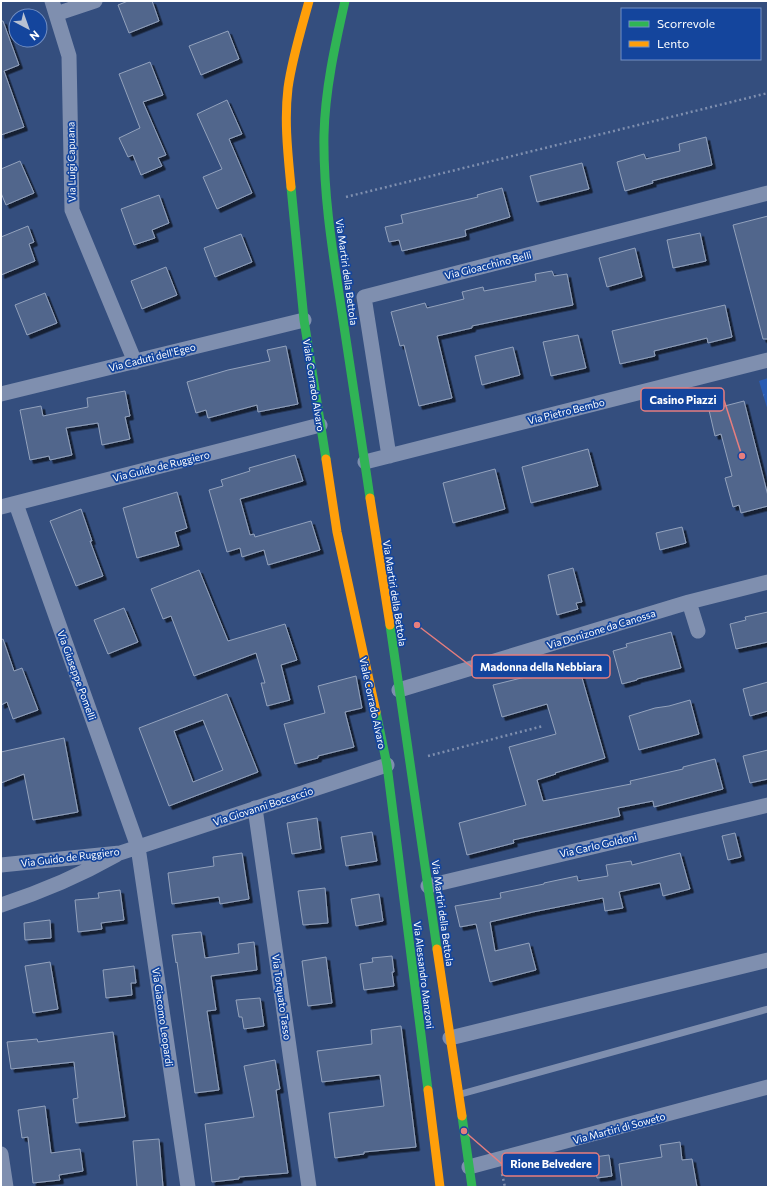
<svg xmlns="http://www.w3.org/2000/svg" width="769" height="1188" font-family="Commissioner,sans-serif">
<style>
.park{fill:url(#park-tufts)}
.building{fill:#51668c;stroke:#93a2bc;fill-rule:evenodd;filter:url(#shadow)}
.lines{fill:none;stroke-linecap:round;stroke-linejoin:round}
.path{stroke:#7f8faf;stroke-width:2.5;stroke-dasharray:2 3;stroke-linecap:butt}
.lane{stroke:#7f8faf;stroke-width:7}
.street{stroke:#7f8faf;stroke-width:15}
.fast{stroke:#30b455;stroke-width:9}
.slow{stroke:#ff9f0a;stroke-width:9}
.labels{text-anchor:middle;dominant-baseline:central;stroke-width:3.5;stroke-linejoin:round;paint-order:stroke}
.street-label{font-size:10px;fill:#fff;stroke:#14459d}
.leader{fill:none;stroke:#e67e7e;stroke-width:1.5}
.callout-dot{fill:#e67e7e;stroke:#14459d;stroke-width:1.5}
.callout{fill:#14459d;stroke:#e67e7e;stroke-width:1.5}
.callout-label{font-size:11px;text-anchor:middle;font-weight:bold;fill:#fff}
</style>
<defs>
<pattern id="park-tufts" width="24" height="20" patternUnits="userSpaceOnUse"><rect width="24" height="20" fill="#295cb3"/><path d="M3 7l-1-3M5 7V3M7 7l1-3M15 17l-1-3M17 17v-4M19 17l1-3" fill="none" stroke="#4974be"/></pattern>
<filter id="shadow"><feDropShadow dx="3.5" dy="3.5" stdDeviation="0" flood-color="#0009"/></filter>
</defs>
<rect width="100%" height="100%" fill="#344e7e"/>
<path class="park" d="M768,378v33l-9,-30z"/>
<path class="building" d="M128,1h24l7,20 -30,12 -11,-28z
M1,21h2l16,44 -15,6 20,56 -23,8z
M228,31l11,28 -38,16 -12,-29z
M150,62l13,33 -20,7 23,53 -8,3 4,8 -21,9 -8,-20 -5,2 -9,-19 21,-10 -21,-54z
M227,100l15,34 -13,5 23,54 -35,16 -14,-32 19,-8 -25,-55z
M706,137l6,28 -60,16 1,2 -28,8 -8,-29 27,-8 2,5 34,-8 -1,-7z
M20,161l14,32 -28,12 -5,-12v-24z
M582,163l7,26 -52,13 -7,-26z
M502,188l8,29 -45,13 1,6 -64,15 -3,-11 -10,2 -4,-15 18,-4 -2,-8 77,-18 -1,-2z
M159,195l10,28 -17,7 3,8 -21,7 -13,-36z
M768,216v123h-5l-30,-114z
M28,226l6,16 -5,2 6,17 -34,14v-38z
M700,233l6,28 -33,7 -6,-28z
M241,234l11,28 -37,15 -11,-29z
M635,248l7,29 -35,10 -8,-29z
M166,267l11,28 -35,14 -11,-28z
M552,271l2,5 13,-2 6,31 -101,21v2l-35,8 15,62 -33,8 -15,-61 -4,1 -9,-34 34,-9 2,5 37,-9 -2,-7 21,-5 1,4 52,-10 -1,-7z
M45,293l12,30 -30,12 -12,-30z
M725,305l7,32 -24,6 -1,-5 -16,4 -37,9 1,5 -35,8 -8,-33z
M578,335l8,33 -35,8 -8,-34z
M286,346l12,58 -40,8 -1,-7 -49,13 -2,-8 -10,3 -9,-31 41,-12 42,-9 -3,-11z
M513,347l7,28 -38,10 -7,-29z
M125,391l5,25 -5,1 5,22 -28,6 -4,-22 -32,5 6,27 -22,5 -1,-4 -19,4 -10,-50 21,-4 2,10 45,-9 -1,-9z
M744,401l24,95v10l-27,7 -2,-8 -6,2 -8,-29 7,-2 -11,-42 -6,2 -6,-26z
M588,449l10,37 -67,17 -9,-36z
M295,455l8,26 -63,18 10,36 4,-1 1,3 56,-16 9,29 -52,15 -4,-15 -22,7 -2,-9 -13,4 -18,-62 14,-4 -2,-6 29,-9 -1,-3z
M495,469l10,40 -52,14 -10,-40z
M177,492l10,36 -12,4 4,14 -42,12 -14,-50z
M81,509l11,32h-2l13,35 -27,10 -26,-65z
M682,527l4,16 -26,7 -4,-17z
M573,568l9,34 -6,1 2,6 -21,6 -9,-40z
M199,570l29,71 57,-17 12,36 -16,5 9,35 -23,6 -6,-23h4l-9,-30 -62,23 -23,-60 -8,3 -12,-30z
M124,608l14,34 -30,12 -14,-34z
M768,612v30l-32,7 -6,-25 16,-4 -1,-3z
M671,632l10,36 -44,11v1l-15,4 -9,-33 14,-4 -1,-3z
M3,639l11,32 8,-3 16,42 -25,9 -6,-17 -6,3v-65z
M578,664l27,94 -50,15 1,1 -19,6 6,21 88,-17 -1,-3 53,-12v-2l32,-8 8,30 -69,18 -1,-6 -35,7 2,8 -107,24 1,3 -47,12 -8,-32 67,-18 -17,-58 47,-13 -9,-30 -45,13 -9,-32z
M356,676l6,32 -17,4 9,35 -36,9v2l-23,6 -11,-40 41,-11 -7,-27z
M768,682v29l-18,5 -7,-27z
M227,694l31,78 -89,34 -30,-78zM203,720l20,50 -30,12 -19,-51z
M690,700l9,34 -60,16 -10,-34 26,-8 14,-2z
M64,738l14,74 -45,8 -9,-46 -23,9v-31z
M768,750v29l-18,4 -7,-27z
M317,818l4,31 -29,5 -5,-31z
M372,832l5,29 -31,5 -5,-29z
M735,833l6,24 -13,3 -6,-24z
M242,853l7,46 -29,5 -1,-7 -47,7 -4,-31 46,-7 -1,-9z
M680,853l10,36 -27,7 -3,-13 -41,9 4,16 -18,3 -2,-13 -70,14 -43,10 5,29 34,-8 7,27 -46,12 -14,-58 -16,3 -5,-21 46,-8 -1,-5 44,-9v-1l33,-7 1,5 30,-5 -2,-11 25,-4 1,4z
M325,888l3,35 -25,2 -5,-34z
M120,890l4,30 -23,3 1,6 -24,3 -3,-32 24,-2 -1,-5z
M379,894l4,27 -27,5 -5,-27z
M50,920l1,18 -26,2 -1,-17z
M201,932l4,26 34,-5 -1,-9 16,-2 3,28 -46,6 5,34 -9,1 12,79 -24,3 -18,-131 -1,1 -4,-28z
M392,956l2,16h-2l2,14 -30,4 -4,-26 13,-2 -1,-4z
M326,957l6,46 -24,3 -6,-45z
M50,962l8,47 -25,4 -8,-47z
M134,966l2,17h-5l1,12 -26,3 -3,-28z
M260,998l4,28 -20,3 -2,-12h-3l-3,-17z
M401,1026l15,121 -52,5v2l-29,4 -6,-45 55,-7 -4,-31 -58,7 -5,-31 55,-7 -1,-14z
M113,1032l12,85 -49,6 -3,-24 5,-1 -4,-36 -63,7 -4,-27 30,-3 1,3z
M275,1060l5,29 -4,1 12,83 -49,4v2l-27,3 -7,-58 49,-7 -10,-51z
M45,1106l6,47 29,-4 3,22 -24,4 1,5 -27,3 -5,-46 -6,1 -4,-28z
M159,1139l4,48h-26l-4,-46z
M680,1142l2,18 10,-1 5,28h-75l-3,-23 43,-7 -2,-12z
M609,1155l3,21 -15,2 -3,-21z"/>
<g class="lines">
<path class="path" d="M346,197l422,-104
M428,756l115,-30
M502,1174l3,13"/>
<path class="lane" d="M461,1094l307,-85"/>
<path class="street" d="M52,1l17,55 3,154 63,152
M56,14l39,-13
M1,394l303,-74
M389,456l-25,-159 404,-104
M365,462l403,-102
M16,504l122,343 50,340
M1,507l319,-82
M689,602l9,29
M399,690l290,-88 79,-20
M255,808l54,379
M1,865l119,-12 267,-88
M428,886l340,-81
M1,905c40,-13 78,-29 115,-50
M450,1038l318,-78
M1,1154l5,33
M469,1167l299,-80"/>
<path class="fast" d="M345,1c-10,44 -20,89 -21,134 -1,60 9,119 18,178 9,61 19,123 28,185
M291,187l13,133 22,139
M390,625l47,324
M376,712l11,53 41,325
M462,1116l10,71"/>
<path class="slow" d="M291,187c-3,-32 -7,-66 -3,-99 4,-29 13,-58 21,-87
M326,459l11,73 39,180
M370,498l20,127
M437,949l25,167
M428,1090l12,97"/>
</g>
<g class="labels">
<g class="street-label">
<text transform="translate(71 162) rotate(-91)">Via Luigi Capuana</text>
<text transform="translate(488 265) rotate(-14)">Via Gioacchino Belli</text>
<text transform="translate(347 272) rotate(82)">Via Martiri della Bettola</text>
<text transform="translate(152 357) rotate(-14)">Via Caduti dell'Egeo</text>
<text transform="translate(314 385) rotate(81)">Viale Corrado Alvaro</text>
<text transform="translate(566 411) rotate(-14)">Via Pietro Bembo</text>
<text transform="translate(161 466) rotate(-14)">Via Guido de Ruggiero</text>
<text transform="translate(395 593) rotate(81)">Via Martiri della Bettola</text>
<text transform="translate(601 629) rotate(-17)">Via Donizone da Canossa</text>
<text transform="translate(77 675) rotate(70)">Via Giuseppe Pomelli</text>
<text transform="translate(373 703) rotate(78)">Viale Corrado Alvaro</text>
<text transform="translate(263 806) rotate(-18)">Via Giovanni Boccaccio</text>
<text transform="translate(598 845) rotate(-13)">Via Carlo Goldoni</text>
<text transform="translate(70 857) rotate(-7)">Via Guido de Ruggiero</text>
<text transform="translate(443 913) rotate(82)">Via Martiri della Bettola</text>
<text transform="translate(424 975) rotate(83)">Via Alessandro Manzoni</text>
<text transform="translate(282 997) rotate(82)">Via Torquato Tasso</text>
<text transform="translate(163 1017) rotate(82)">Via Giacomo Leopardi</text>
<text transform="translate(619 1128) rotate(-15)">Via Martiri di Soweto</text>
</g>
</g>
<path class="leader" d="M742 456L724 400M417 625L472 667M464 1131L502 1164"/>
<g class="callout-dot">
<circle cx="742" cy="456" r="4"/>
<circle cx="417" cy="625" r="4"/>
<circle cx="464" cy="1131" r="4"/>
</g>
<g class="callout">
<rect x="641" y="388" width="83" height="23" rx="4"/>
<rect x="472" y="655" width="138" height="23" rx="4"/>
<rect x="502" y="1153" width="97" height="23" rx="4"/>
</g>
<g class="callout-label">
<text x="683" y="404">Casino Piazzi</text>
<text x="541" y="671">Madonna della Nebbiara</text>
<text x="551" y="1168">Rione Belvedere</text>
</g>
<rect width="769" height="1188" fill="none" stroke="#ffffff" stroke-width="4"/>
<rect x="621" y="8" width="140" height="52" fill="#14459d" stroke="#728fc4"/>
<rect x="629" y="21" width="20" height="6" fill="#30b455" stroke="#728fc4"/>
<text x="657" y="28" font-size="12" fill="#ffffff">Scorrevole</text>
<rect x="629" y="41" width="20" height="6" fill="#ff9f0a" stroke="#728fc4"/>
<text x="657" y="48" font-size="12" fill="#ffffff">Lento</text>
<g transform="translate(28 28) rotate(139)"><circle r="19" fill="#14459d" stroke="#728fc4"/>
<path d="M0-3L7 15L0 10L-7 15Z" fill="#b8c1d2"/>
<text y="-6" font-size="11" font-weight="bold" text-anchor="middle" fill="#ffffff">N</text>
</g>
</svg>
